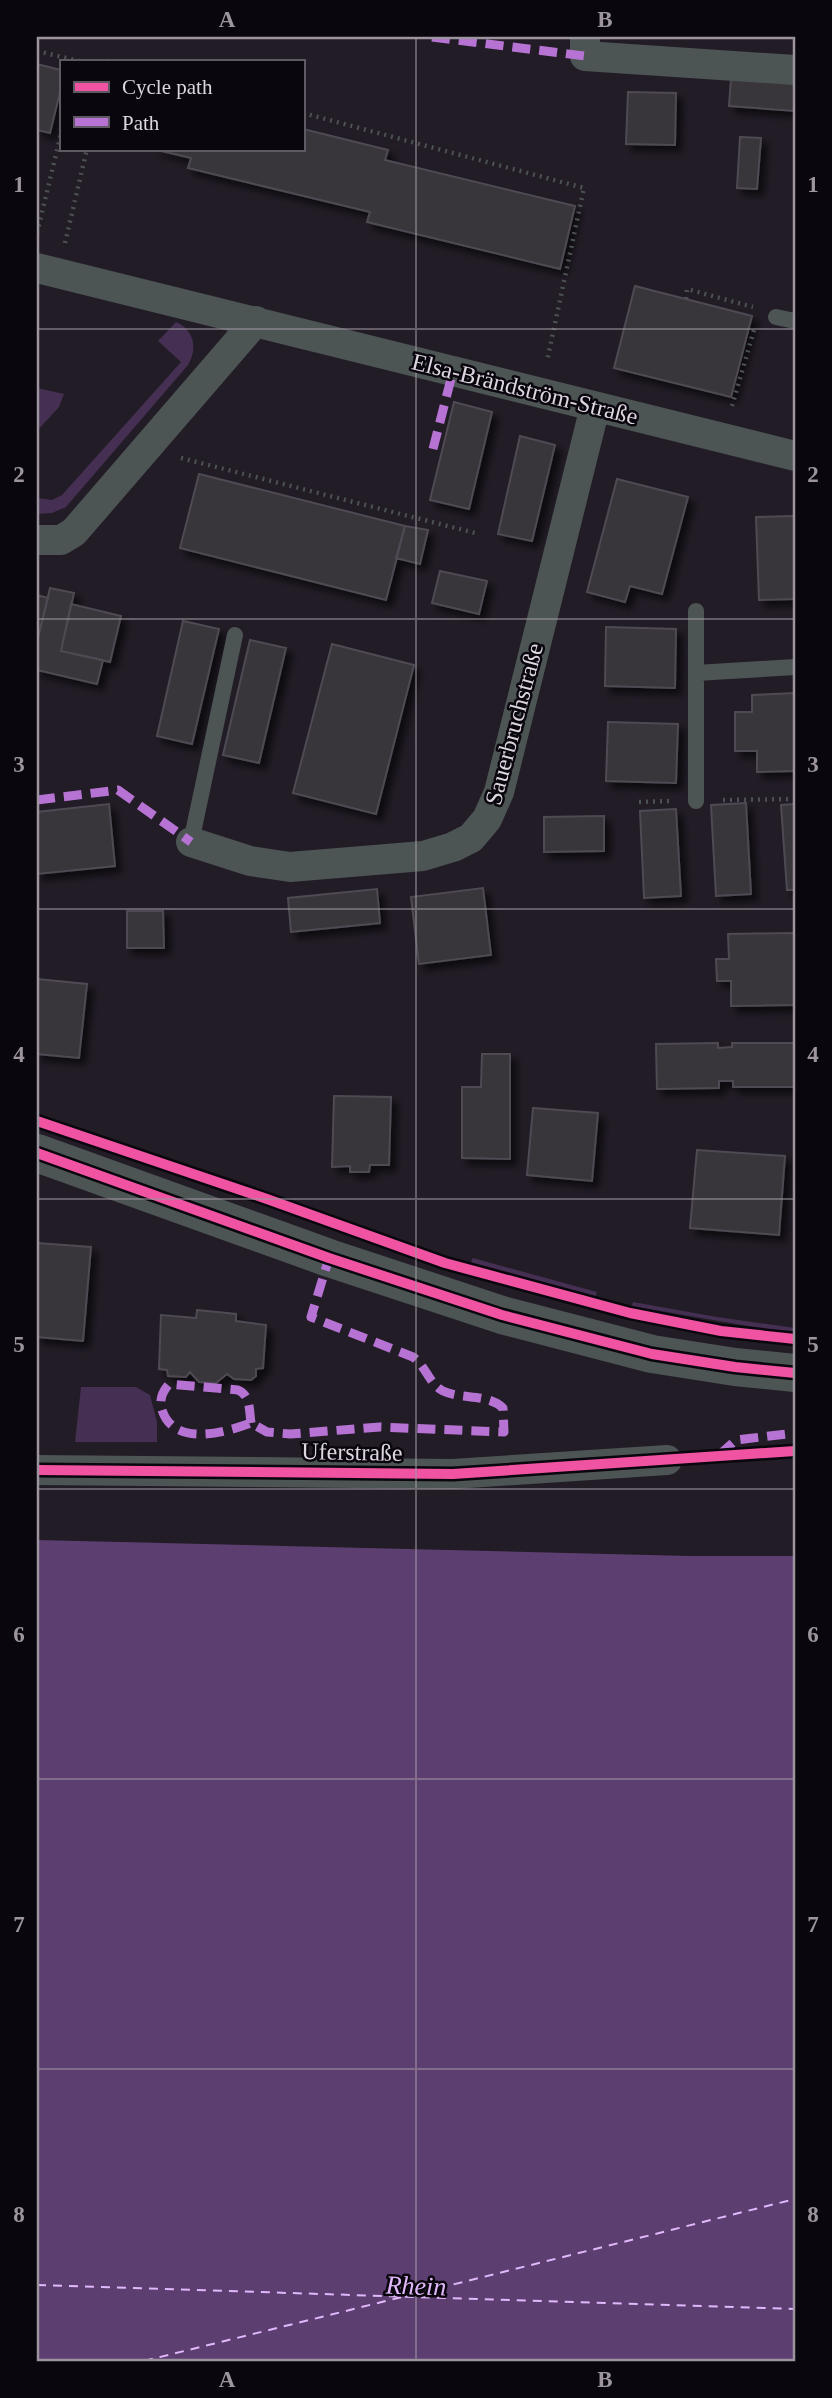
<svg xmlns="http://www.w3.org/2000/svg" width="832" height="2398" font-family="Georgia,serif">
<style>
.green{fill:#452f52}
.water{fill:#5d3e71}
.lines{fill:none;stroke-linecap:round;stroke-linejoin:round}
.ferry{stroke:#e1b8fb;stroke-width:2;stroke-dasharray:9 7;stroke-linecap:butt}
.building{fill:#39343b;stroke:#4f4a53;stroke-width:2;filter:url(#shadow)}
.path{stroke:#4c5153;stroke-width:4.5;stroke-dasharray:2 5;stroke-linecap:butt}
.service{stroke:#4c5454;stroke-width:16}
.minor{stroke:#4c5454;stroke-width:30}
.tertiary{stroke:#4c5454;stroke-width:38}
.quiet{stroke:#b673d3;stroke-width:9;stroke-dasharray:18 9;stroke-linecap:butt}
.cycleway-casing{stroke:#0a060d;stroke-width:15}
.cycleway{stroke:#f153a3;stroke-width:10}
.grid{fill:none;stroke:#9c95a0;stroke-width:2;stroke-opacity:0.55}
.labels{text-anchor:middle;dominant-baseline:central;stroke-width:5;stroke-linejoin:round;paint-order:stroke}
.street-label{font-size:24px;fill:#ddd6e2;stroke:#0a060d}
.water-label{font-size:26px;font-style:italic;fill:#e1b8fb;stroke:#0a060d}
.neatline{fill:none;stroke:#9c95a0;stroke-width:2.5}
.grid-label{font-size:23px;text-anchor:middle;font-weight:bold;fill:#9c95a0}
</style>
<defs>
<filter id="shadow"><feDropShadow dx="6" dy="6" stdDeviation="3.5" flood-color="#0009"/></filter>
</defs>
<rect width="100%" height="100%" fill="#221c26"/>
<path class="green" d="M176,322c18,8 22,26 12,43l-122,142 -14,6 -15,1v-16l15,2 10,-5 119,-133 -23,-21z
M37,388l27,6 -5,13 -22,24z
M473,1258l124,34 -2,6 -125,-34z
M633,1302l84,15 78,11v6l-163,-28z
M81,1387h55l14,8 7,27v20h-82z"/>
<path class="water" d="M37,1540l652,16h106v805h-758z"/>
<g class="lines">
<path class="ferry" d="M37,2285l758,24
M407,2296l388,-97
M144,2361l258,-64"/>
</g>
<path class="building" d="M37,64l24,6v18l-11,45 -13,-3z
M731,78l64,4v29l-66,-5z
M628,92l48,1 -1,52 -49,-1z
M303,129l85,21 -3,10 190,46 -15,63 -193,-47 3,-10 -182,-44 3,-10 -38,-9h150z
M740,137l21,1 -4,51 -20,-1z
M635,286l117,30 -21,81 -117,-29z
M454,402l38,10 -23,97 -39,-9z
M520,436l35,9 -23,96 -34,-7z
M199,474l206,52 -19,74 -206,-52z
M617,479l71,18 -26,97 -32,-8 -5,16 -38,-10z
M795,516v83l-36,1 -3,-83z
M405,526l23,4 -8,34 -24,-6z
M440,571l47,10 -8,33 -47,-11z
M50,588l24,5 -13,58 42,9 -6,24 -60,-14v-28z
M37,595l11,3 -11,44z
M71,604l50,12 -11,46 -49,-11z
M183,621l36,8 -27,115 -35,-8z
M606,627l70,2 -1,59 -70,-2z
M250,640l36,8 -27,115 -36,-8z
M332,644l82,21 -38,149 -83,-21z
M795,693v78l-38,1v-21h-22v-39h17v-17z
M608,722l70,2 -2,59 -70,-2z
M746,803l5,91 -35,2 -5,-91z
M109,804l6,62 -78,8v-62z
M795,804v86h-8l-6,-85z
M676,809l5,87 -37,2 -4,-87z
M604,816v35l-60,1v-35z
M483,888l8,67 -72,9 -8,-67z
M377,889l3,34 -89,9 -3,-34z
M127,911h36l1,37h-37z
M795,933v72l-64,1v-25h-14l-1,-22h13l-1,-25z
M37,979l50,5 -8,74 -42,-4z
M718,1043v5l14,-1v-4h62l1,44h-62v-6h-14v7l-62,1 -1,-45z
M482,1054h28v105l-48,-1v-71h19z
M334,1096l57,1 -2,68h-19l-1,7h-19v-6l-18,1z
M533,1108l65,5 -6,68 -65,-6z
M697,1150l88,6 -6,79 -89,-7z
M37,1243l54,4 -8,94 -46,-4z
M197,1310l39,4v7l30,4 -3,43 -7,1v7l-5,4 -17,-1 -7,-5 -11,9 -17,-1 -9,-10 -4,5 -18,-1 -1,-6 -8,-1 2,-54 35,3z"/>
<g class="lines">
<path class="path" d="M37,51l42,10
M108,61h2
M303,113l281,75 -37,173
M37,233l24,-99
M65,243l22,-94
M686,299l1,-10 66,18
M732,406l22,-76
M181,458l298,76
M723,800l72,-1
M639,802l33,-1"/>
<path class="service" d="M776,317l19,4
M696,611v190
M696,673l99,-6
M191,842l44,-207"/>
<path class="minor" d="M585,37v19l210,14
M37,268l758,188
M37,540h24l13,-8 182,-211
M191,842l59,19 40,6 133,-11 30,-9 18,-9 16,-19 12,-27 96,-385
M37,1470l416,4 214,-14"/>
<path class="tertiary" d="M37,1153l292,105 173,57 150,39 83,13 60,6"/>
<path class="quiet" d="M432,37l153,19
M433,449l20,-78
M37,800l81,-10 73,52
M251,1423c-2,-13 0,-27 -13,-33l-69,-6c-7,8 -10,16 -7,26 12,37 62,23 89,13l16,9 23,2 90,-7 124,5 -1,-24c-16,-15 -41,-8 -60,-17 -14,-7 -17,-25 -30,-34l-102,-40 18,-59
M719,1455l17,-15 59,-7"/>
<defs>
<path id="cycleway" d="M37,1121l230,78 178,64 185,50 91,18 74,8
M37,1153l292,105 173,57 150,39 83,13 60,6
M37,1470l416,4 342,-23"/>
</defs>
<use href="#cycleway" class="cycleway-casing"/>
<use href="#cycleway" class="cycleway"/>
</g>
<path class="grid" d="M416,37v2324M37,329h758M37,619h758M37,909h758M37,1199h758M37,1489h758M37,1779h758M37,2069h758"/>
<g class="labels">
<g class="street-label">
<text transform="translate(525 389) rotate(14)">Elsa-Brändström-Straße</text>
<text transform="translate(514 724) rotate(-75)">Sauerbruchstraße</text>
<text transform="translate(352 1452) rotate(1)">Uferstraße</text>
</g>
<g class="water-label">
<text transform="translate(416 2286) rotate(2)">Rhein</text>
</g>
</g>
<rect width="832" height="2398" fill="none" stroke="#0a060d" stroke-width="77"/>
<rect x="60" y="60" width="245" height="91" fill="#0a060d" stroke="#5e5962" stroke-width="2"/>
<rect x="74" y="82" width="35" height="10" fill="#f153a3" stroke="#5e5962" stroke-width="2"/>
<text x="122" y="94" font-size="21" fill="#ddd6e2">Cycle path</text>
<rect x="74" y="117" width="35" height="10" fill="#b673d3" stroke="#5e5962" stroke-width="2"/>
<text x="122" y="130" font-size="21" fill="#ddd6e2">Path</text>
<rect x="38" y="38" width="756" height="2322" class="neatline"/>
<g class="grid-label">
<text x="227" y="27">A</text>
<text x="605" y="27">B</text>
<text x="19" y="192">1</text>
<text x="813" y="192">1</text>
<text x="19" y="482">2</text>
<text x="813" y="482">2</text>
<text x="19" y="772">3</text>
<text x="813" y="772">3</text>
<text x="19" y="1062">4</text>
<text x="813" y="1062">4</text>
<text x="19" y="1352">5</text>
<text x="813" y="1352">5</text>
<text x="19" y="1642">6</text>
<text x="813" y="1642">6</text>
<text x="19" y="1932">7</text>
<text x="813" y="1932">7</text>
<text x="19" y="2222">8</text>
<text x="813" y="2222">8</text>
<text x="227" y="2387">A</text>
<text x="605" y="2387">B</text>
</g>
</svg>
